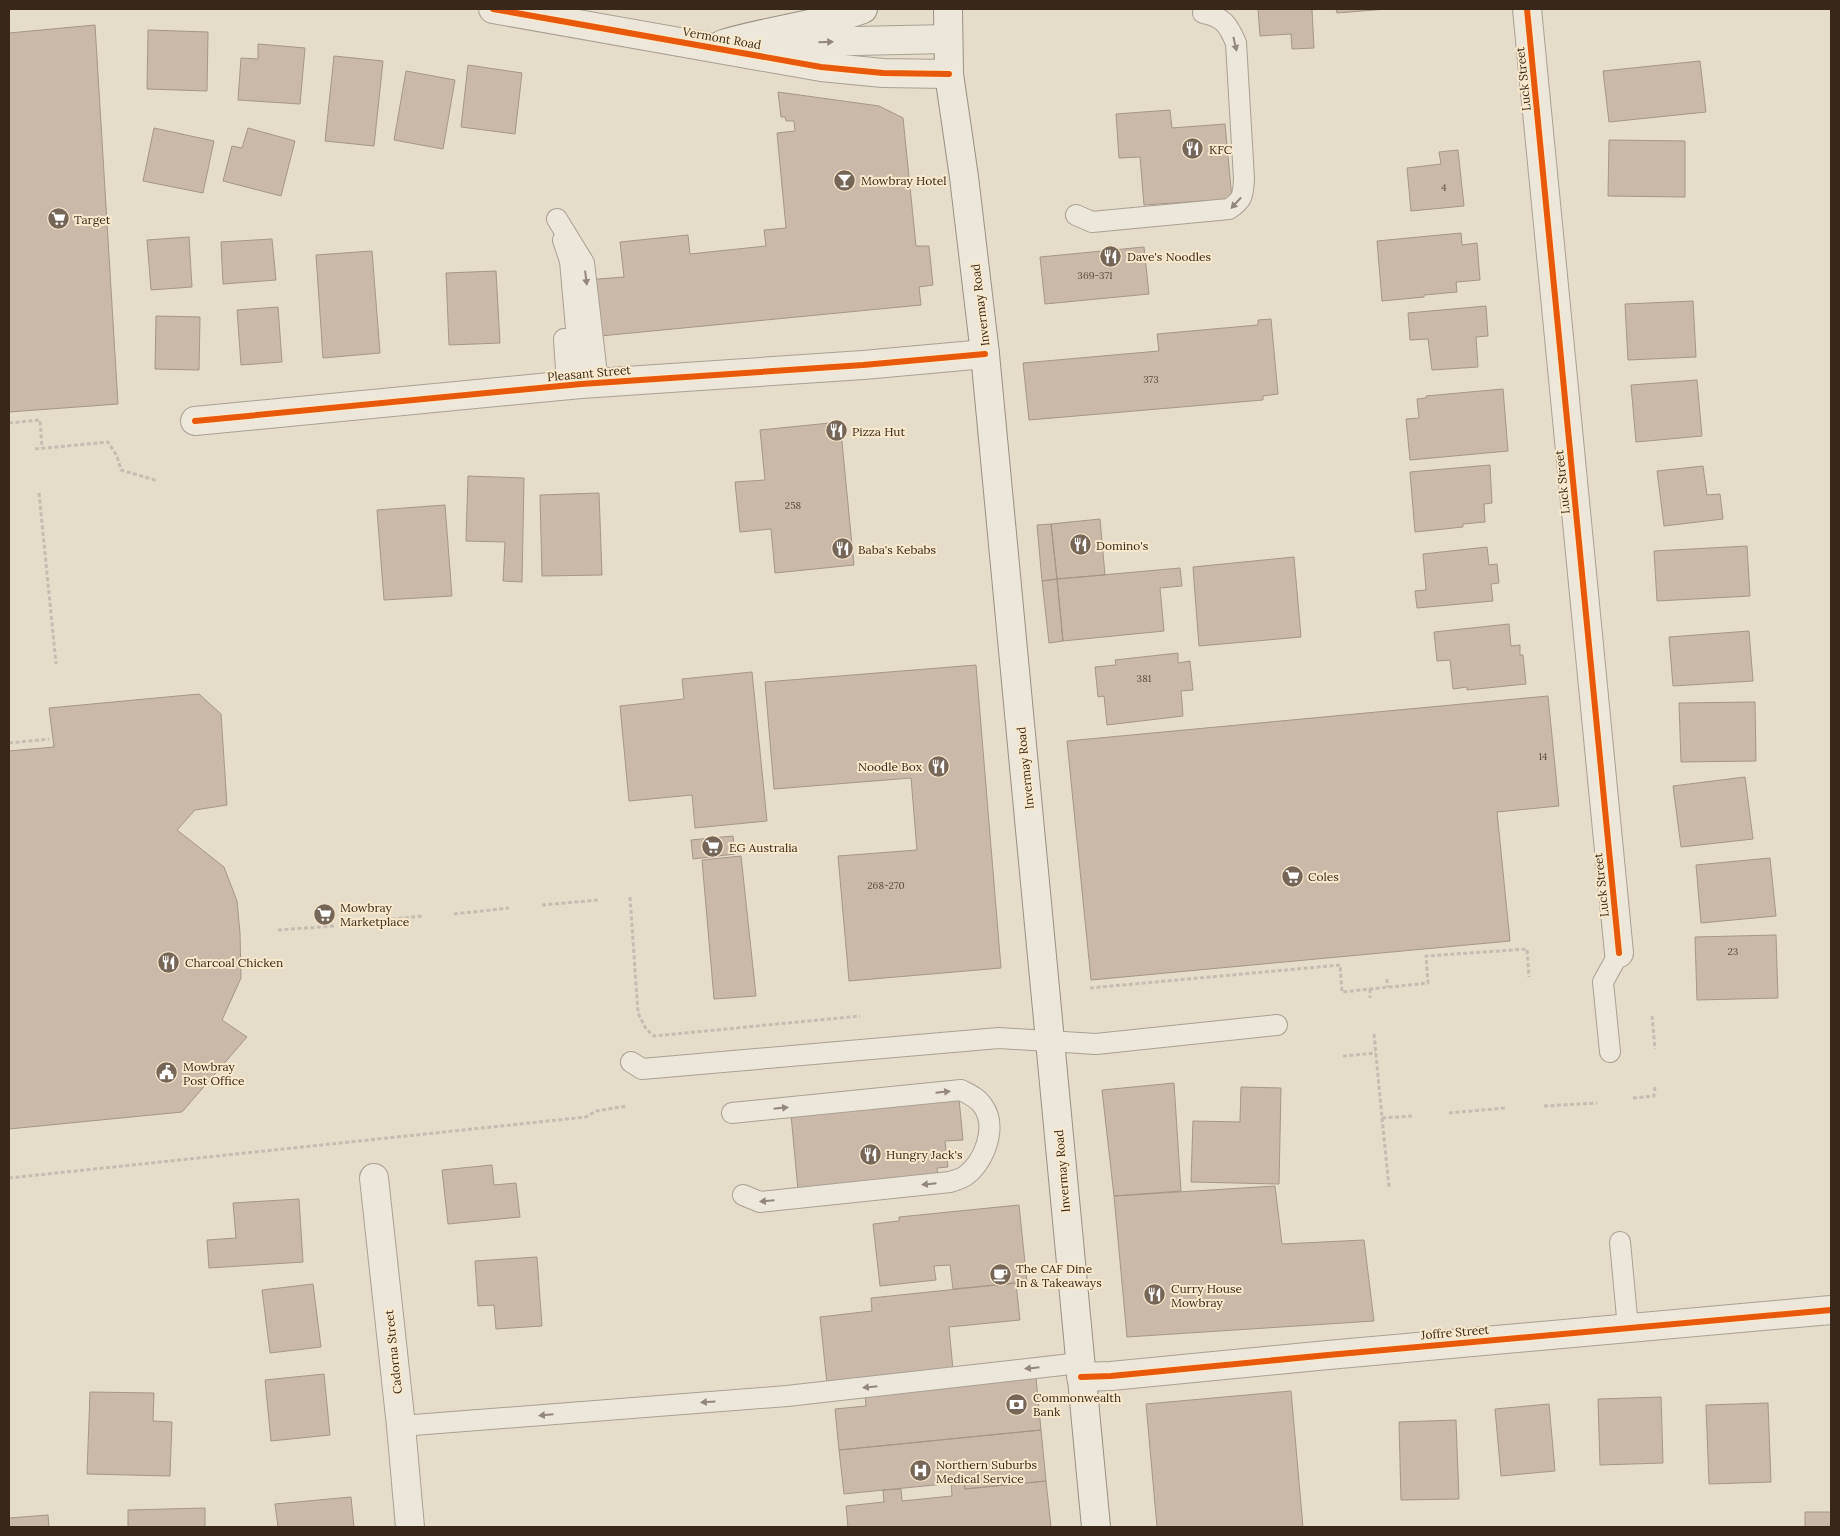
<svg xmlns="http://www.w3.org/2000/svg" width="1840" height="1536" font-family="Lora,serif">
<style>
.building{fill:#cab9a9;stroke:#a59688}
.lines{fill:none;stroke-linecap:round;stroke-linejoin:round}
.service-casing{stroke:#aaa093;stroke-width:22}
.minor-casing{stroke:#aaa093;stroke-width:30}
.tertiary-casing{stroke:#aaa093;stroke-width:30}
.secondary-casing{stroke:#999083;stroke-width:30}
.path{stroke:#c5bdb2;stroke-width:3;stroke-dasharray:4 2.5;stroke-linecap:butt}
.service{stroke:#ede6db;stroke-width:20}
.minor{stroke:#ede6db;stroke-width:28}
.tertiary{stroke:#ede6db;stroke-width:28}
.secondary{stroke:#ede6db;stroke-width:28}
.cycleway-casing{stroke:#f9e9cc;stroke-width:9}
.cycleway{stroke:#e8590c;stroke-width:6}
.oneway{fill:#93867a}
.labels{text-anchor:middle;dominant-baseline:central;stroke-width:4;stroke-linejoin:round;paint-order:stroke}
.number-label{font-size:10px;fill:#5d4c3e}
.street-label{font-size:12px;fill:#39271a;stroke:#f9e9cc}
.poi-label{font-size:12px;fill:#39271a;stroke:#f9e9cc;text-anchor:start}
</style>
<rect width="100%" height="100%" fill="#e5dcc9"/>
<path class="building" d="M1258,9h54l2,39 -22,1 -1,-15 -31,2z
M1336,9h51l-50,4z
M95,25l23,379 -109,8v-379z
M148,30l60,2 -1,59 -60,-2z
M258,44l47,4 -5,56 -62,-4 3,-42 17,1z
M334,56l49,5 -9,85 -49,-5z
M1700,61l6,51 -97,10 -6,-51z
M468,65l54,8 -7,61 -54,-7z
M406,71l49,9 -12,69 -49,-9z
M778,92l101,14 24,12 13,128h13l4,39 -14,2 2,18 -331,32 -5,-57 39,-3 -4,-35 68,-7 2,19 76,-8 -2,-16 22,-2 -9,-95 18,-2 -1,-10h-8l-1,-4h-4z
M1170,110l2,18 53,-4 7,75 -88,6 -4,-48 -21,1 -3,-44z
M154,128l60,13 -11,52 -60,-12z
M248,128l47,13 -14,55 -58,-15 9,-35 10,2z
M1609,140l76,1v56l-77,-1z
M1458,150l6,56 -53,5 -4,-43 34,-4 -2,-12z
M1461,233l1,12 15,-2 3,37 -24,2 1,10 -33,3v2l-42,4 -5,-60z
M189,237l3,50 -41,3 -4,-50z
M272,239l4,41 -53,4 -2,-42z
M1144,247l5,47 -104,10 -5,-47z
M372,251l8,102 -57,5 -7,-103z
M496,271l4,72 -51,2 -3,-72z
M1693,301l3,56 -68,3 -3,-56z
M1486,306l2,30 -12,1 2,30 -46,3 -4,-31 -18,1 -2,-27z
M278,307l4,55 -41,3 -4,-55z
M156,316l44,1 -1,53 -44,-1z
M1271,319l7,75 -15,2v4l-234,20 -6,-57 136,-12 -2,-17 101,-9v-5z
M1697,380l5,56 -66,6 -5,-57z
M1503,389l5,62 -98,9 -4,-41 13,-1 -2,-19 9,-1v-2z
M840,422l14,143 -79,8 -4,-44 -31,3 -5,-50 30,-2 -5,-50z
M1490,465l2,38 -8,1 1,18 -22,2v3l-48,5 -5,-60z
M1703,466l4,29 13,-1 3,25 -59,7 -7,-55z
M468,476l56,2 -2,104 -19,-1 2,-39 -39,-1z
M599,493l3,82 -60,1 -2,-81z
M445,505l7,91 -68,4 -7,-90z
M1100,519l5,56 -48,4 -6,-55z
M1051,524l6,55 -15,2 -5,-56z
M1747,546l3,50 -93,5 -3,-50z
M1487,547l2,18 8,-1 2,19 -8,1 2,17 -76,7 -2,-17 11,-1 -3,-36z
M1294,557l7,80 -102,9 -6,-79z
M1180,568l2,18 -22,2 4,43 -101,10 -6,-62z
M1057,579l6,62 -14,2 -7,-62z
M1509,624l2,22 9,-1v10h3l3,29 -59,6v-3l-14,2 -3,-29 -13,1 -3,-29z
M1749,631l4,50 -80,5 -4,-49z
M1178,653v10l12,-2 3,29 -12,1 2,25 -76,9 -3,-29 -6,1 -3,-30 21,-2 -1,-5z
M976,665l25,303 -152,13 -11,-125 79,-6 -6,-72 -137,11 -9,-107z
M752,672l15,149 -72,7 -3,-33 -63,6 -9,-95 64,-7 -2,-20z
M199,694l22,20 6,91 -32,5 -18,20 47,37 13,34 3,32 1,45 -19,42 25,17 -65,75 -173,17v-378l45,-4 -5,-39z
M1548,696l11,110 -62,6 13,129 -419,39 -24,-239z
M1755,702l1,59 -75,1 -2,-59z
M1745,777l8,62 -72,8 -8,-61z
M733,836l2,18 -42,5 -2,-19z
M741,856l15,140 -42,3 -12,-139z
M1770,858l6,58 -75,7 -5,-58z
M1776,935l2,63 -81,2 -2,-63z
M1174,1083l7,108 -67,5 -12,-106z
M1241,1087l40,1 -2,96 -88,-2 2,-61 47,1z
M959,1099l4,41 -18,1 3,26 -11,1 1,8 -140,14 -7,-75z
M492,1165l2,20 22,-2 4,34 -72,7 -6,-54z
M1275,1186l7,58 82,-4 10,81 -247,16 -13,-141z
M299,1199l4,63 -94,6 -2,-28 29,-2 -3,-35z
M1019,1205l8,77 -74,7 -3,-24 -16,1 2,14 -56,6 -7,-62 26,-3v-4z
M537,1257l5,69 -46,3 -2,-24 -16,1 -3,-45z
M1016,1283l4,37 -71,7 4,43 -126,14 -7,-67 52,-6 -1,-13z
M313,1284l8,63 -51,6 -8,-63z
M324,1374l6,61 -59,6 -6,-61z
M1036,1378l5,52 -202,20 -4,-41 31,-3 -1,-11z
M1291,1391l12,136h-146l-11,-123z
M90,1392l64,1 -1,28 19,1 -2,54 -83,-2z
M1661,1397l2,66 -63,2 -2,-66z
M1768,1403l3,79 -62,2 -3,-79z
M1549,1404l6,67 -54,5 -6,-67z
M1456,1420l3,79 -58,1 -2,-78z
M1041,1430l5,51 -81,8 -1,-7 -120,12 -5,-44z
M1046,1481l5,46h-203l-2,-21 38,-4 -1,-12 18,-1 1,12 50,-5 -1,-13 13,-1 1,7z
M351,1497l3,30h-76l-3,-23z
M205,1508v19h-77v-17z
M1805,1512h26v15h-26z
M48,1515l1,12h-40v-9z"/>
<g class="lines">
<defs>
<path id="service" d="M1076,215l16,7 137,-13c14,-9 14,-14 15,-30l-8,-136c-8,-19 -13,-26 -33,-30
M557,219l27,44 14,120
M563,240l7,21 11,123
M564,339l3,46
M1610,1052l-7,-70 16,-29
M631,1062l11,7 357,-31 97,6 181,-19
M732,1113l229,-23c8,4 17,8 22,16 15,21 1,57 -18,70 -4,3 -10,4 -15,6l-190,20 -17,-7
M1620,1242l8,86
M401,1426l386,-30 293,-33"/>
<path id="minor" d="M1527,9l92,944
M195,421l386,-37 282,-19 122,-11
M374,1178l27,248 9,101
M1081,1377l30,-1 217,-21 503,-45"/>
<path id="tertiary" d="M493,9l328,58 62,6 66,1
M759,43l189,-4"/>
<path id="secondary" d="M948,9l1,65 15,103 21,177 111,1173
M723,44c46,-14 94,-18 140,-35"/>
</defs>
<use href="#service" class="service-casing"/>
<use href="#minor" class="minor-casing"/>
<use href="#tertiary" class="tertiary-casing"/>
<use href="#secondary" class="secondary-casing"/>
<path class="path" d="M9,423l31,-3 2,28
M35,449l73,-7 9,14 4,14 37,11
M39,493l17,171
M9,743l40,-4
M630,897l8,116 8,16 8,7 206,-20
M542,905l56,-5
M454,914l55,-6
M366,922l56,-6
M278,930l56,-4
M1387,979v8
M1090,988l250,-23 2,27 86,-9 -2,-27 101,-7 2,28
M1370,989v9
M1652,1016l3,33
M1374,1034l8,84 31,-2
M1343,1056l33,-3
M1633,1098l21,-2 1,-9
M1544,1106l53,-3
M1449,1113l56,-5
M1382,1118l7,69
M9,1178l577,-61 10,-6 31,-5"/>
<use href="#service" class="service"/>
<use href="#minor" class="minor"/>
<use href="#tertiary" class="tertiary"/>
<use href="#secondary" class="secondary"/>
<defs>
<path id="cycleway" d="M493,9l328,58 62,6 66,1
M1527,9l92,944
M195,421l386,-37 282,-19 122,-11
M1081,1377l30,-1 217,-21 503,-45"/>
</defs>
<use href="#cycleway" class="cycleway-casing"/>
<use href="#cycleway" class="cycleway"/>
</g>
<defs><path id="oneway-solid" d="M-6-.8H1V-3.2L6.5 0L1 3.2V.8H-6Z" transform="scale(1.25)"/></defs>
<g class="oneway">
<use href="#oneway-solid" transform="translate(826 42) rotate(-2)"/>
<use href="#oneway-solid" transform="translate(1235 44) rotate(77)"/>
<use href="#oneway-solid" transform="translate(1236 203) rotate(133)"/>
<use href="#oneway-solid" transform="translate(586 278) rotate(83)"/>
<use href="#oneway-solid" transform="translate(943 1092) rotate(-6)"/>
<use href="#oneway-solid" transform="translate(781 1108) rotate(-6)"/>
<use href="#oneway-solid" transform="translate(929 1184) rotate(174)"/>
<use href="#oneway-solid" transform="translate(767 1201) rotate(175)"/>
<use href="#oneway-solid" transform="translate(1032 1368) rotate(174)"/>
<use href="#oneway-solid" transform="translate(870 1387) rotate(174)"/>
<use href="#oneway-solid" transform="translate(708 1402) rotate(176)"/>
<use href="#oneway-solid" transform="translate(546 1415) rotate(175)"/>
</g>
<defs>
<symbol id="restaurant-disc" viewBox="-11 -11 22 22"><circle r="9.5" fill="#756657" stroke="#f9e9cc"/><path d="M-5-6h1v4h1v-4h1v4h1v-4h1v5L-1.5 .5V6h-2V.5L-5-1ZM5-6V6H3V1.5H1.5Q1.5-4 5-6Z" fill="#fff"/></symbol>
<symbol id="bar-disc" viewBox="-11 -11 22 22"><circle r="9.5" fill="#756657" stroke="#f9e9cc"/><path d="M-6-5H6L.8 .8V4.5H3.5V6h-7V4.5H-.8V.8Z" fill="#fff"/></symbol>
<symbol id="supermarket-disc" viewBox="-11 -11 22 22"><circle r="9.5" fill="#756657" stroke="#f9e9cc"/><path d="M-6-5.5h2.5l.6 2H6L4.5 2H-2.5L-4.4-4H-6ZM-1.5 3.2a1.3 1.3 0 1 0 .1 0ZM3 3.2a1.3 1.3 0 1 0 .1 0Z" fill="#fff"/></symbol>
<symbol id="civic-disc" viewBox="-11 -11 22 22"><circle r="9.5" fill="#756657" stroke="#f9e9cc"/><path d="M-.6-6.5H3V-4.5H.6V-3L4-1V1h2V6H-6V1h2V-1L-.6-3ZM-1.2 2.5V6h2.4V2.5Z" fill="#fff"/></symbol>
<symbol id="cafe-disc" viewBox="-11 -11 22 22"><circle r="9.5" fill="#756657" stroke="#f9e9cc"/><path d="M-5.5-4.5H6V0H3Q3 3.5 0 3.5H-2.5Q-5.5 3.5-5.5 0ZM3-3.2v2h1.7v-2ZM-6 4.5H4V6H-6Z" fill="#fff"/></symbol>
<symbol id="bank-disc" viewBox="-11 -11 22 22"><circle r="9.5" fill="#756657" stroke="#f9e9cc"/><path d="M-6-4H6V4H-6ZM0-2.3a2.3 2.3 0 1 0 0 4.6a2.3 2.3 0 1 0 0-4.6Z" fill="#fff"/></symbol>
<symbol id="hospital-disc" viewBox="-11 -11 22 22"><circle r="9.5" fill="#756657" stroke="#f9e9cc"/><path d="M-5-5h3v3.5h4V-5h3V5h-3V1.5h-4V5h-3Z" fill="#fff"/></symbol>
</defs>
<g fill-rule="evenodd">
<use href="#restaurant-disc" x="1180" y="136" width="25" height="25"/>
<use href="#bar-disc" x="832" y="168" width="25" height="25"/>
<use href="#supermarket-disc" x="46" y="206" width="25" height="25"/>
<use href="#restaurant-disc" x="1098" y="244" width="25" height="25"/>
<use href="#restaurant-disc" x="824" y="418" width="25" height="25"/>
<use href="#restaurant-disc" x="1068" y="532" width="25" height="25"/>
<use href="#restaurant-disc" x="830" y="536" width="25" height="25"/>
<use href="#restaurant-disc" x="926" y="754" width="25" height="25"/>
<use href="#supermarket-disc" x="700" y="834" width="25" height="25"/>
<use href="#supermarket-disc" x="1280" y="864" width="25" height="25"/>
<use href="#supermarket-disc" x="312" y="902" width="25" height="25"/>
<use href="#restaurant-disc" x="156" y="950" width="25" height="25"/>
<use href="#civic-disc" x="154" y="1060" width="25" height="25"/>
<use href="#restaurant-disc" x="858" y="1142" width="25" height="25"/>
<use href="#cafe-disc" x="988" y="1262" width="25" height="25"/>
<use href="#restaurant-disc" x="1142" y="1282" width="25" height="25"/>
<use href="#bank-disc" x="1004" y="1392" width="25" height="25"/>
<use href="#hospital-disc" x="908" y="1458" width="25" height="25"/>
</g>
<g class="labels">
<g class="number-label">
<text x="1444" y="187">4</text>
<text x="1095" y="275">369-371</text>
<text x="1151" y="379">373</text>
<text x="793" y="505">258</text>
<text x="1144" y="678">381</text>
<text x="1543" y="756">14</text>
<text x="886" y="885">268-270</text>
<text x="1733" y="951">23</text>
</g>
<g class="street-label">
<text transform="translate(722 38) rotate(10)">Vermont Road</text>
<text transform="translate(1523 79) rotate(-96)">Luck Street</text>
<text transform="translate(980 305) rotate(-97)">Invermay Road</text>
<text transform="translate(589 373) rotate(-5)">Pleasant Street</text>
<text transform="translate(1562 482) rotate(-96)">Luck Street</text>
<text transform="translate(1025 768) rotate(-96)">Invermay Road</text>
<text transform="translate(1601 885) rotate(-96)">Luck Street</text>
<text transform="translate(1062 1171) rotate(-95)">Invermay Road</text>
<text transform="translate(1455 1332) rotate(-5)">Joffre Street</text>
<text transform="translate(393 1352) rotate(-96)">Cadorna Street</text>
</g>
<g class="poi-label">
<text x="1209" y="149">KFC</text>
<text x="861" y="180">Mowbray Hotel</text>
<text x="74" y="219">Target</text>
<text x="1127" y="256">Dave's Noodles</text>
<text x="852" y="431">Pizza Hut</text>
<text x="1096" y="545">Domino's</text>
<text x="858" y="549">Baba's Kebabs</text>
<text x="922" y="766" text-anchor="end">Noodle Box</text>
<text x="729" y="847">EG Australia</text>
<text x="1308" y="876">Coles</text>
<text x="340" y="907">Mowbray<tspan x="340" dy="14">Marketplace</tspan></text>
<text x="185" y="962">Charcoal Chicken</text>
<text x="183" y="1066">Mowbray<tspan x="183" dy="14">Post Office</tspan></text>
<text x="886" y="1154">Hungry Jack's</text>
<text x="1016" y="1268">The CAF Dine<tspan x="1016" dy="14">In &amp; Takeaways</tspan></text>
<text x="1171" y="1288">Curry House<tspan x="1171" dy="14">Mowbray</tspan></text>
<text x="1033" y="1397">Commonwealth<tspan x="1033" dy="14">Bank</tspan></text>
<text x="936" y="1464">Northern Suburbs<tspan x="936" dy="14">Medical Service</tspan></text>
</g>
</g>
<rect width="1840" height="1536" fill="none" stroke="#39271a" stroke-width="20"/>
</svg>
